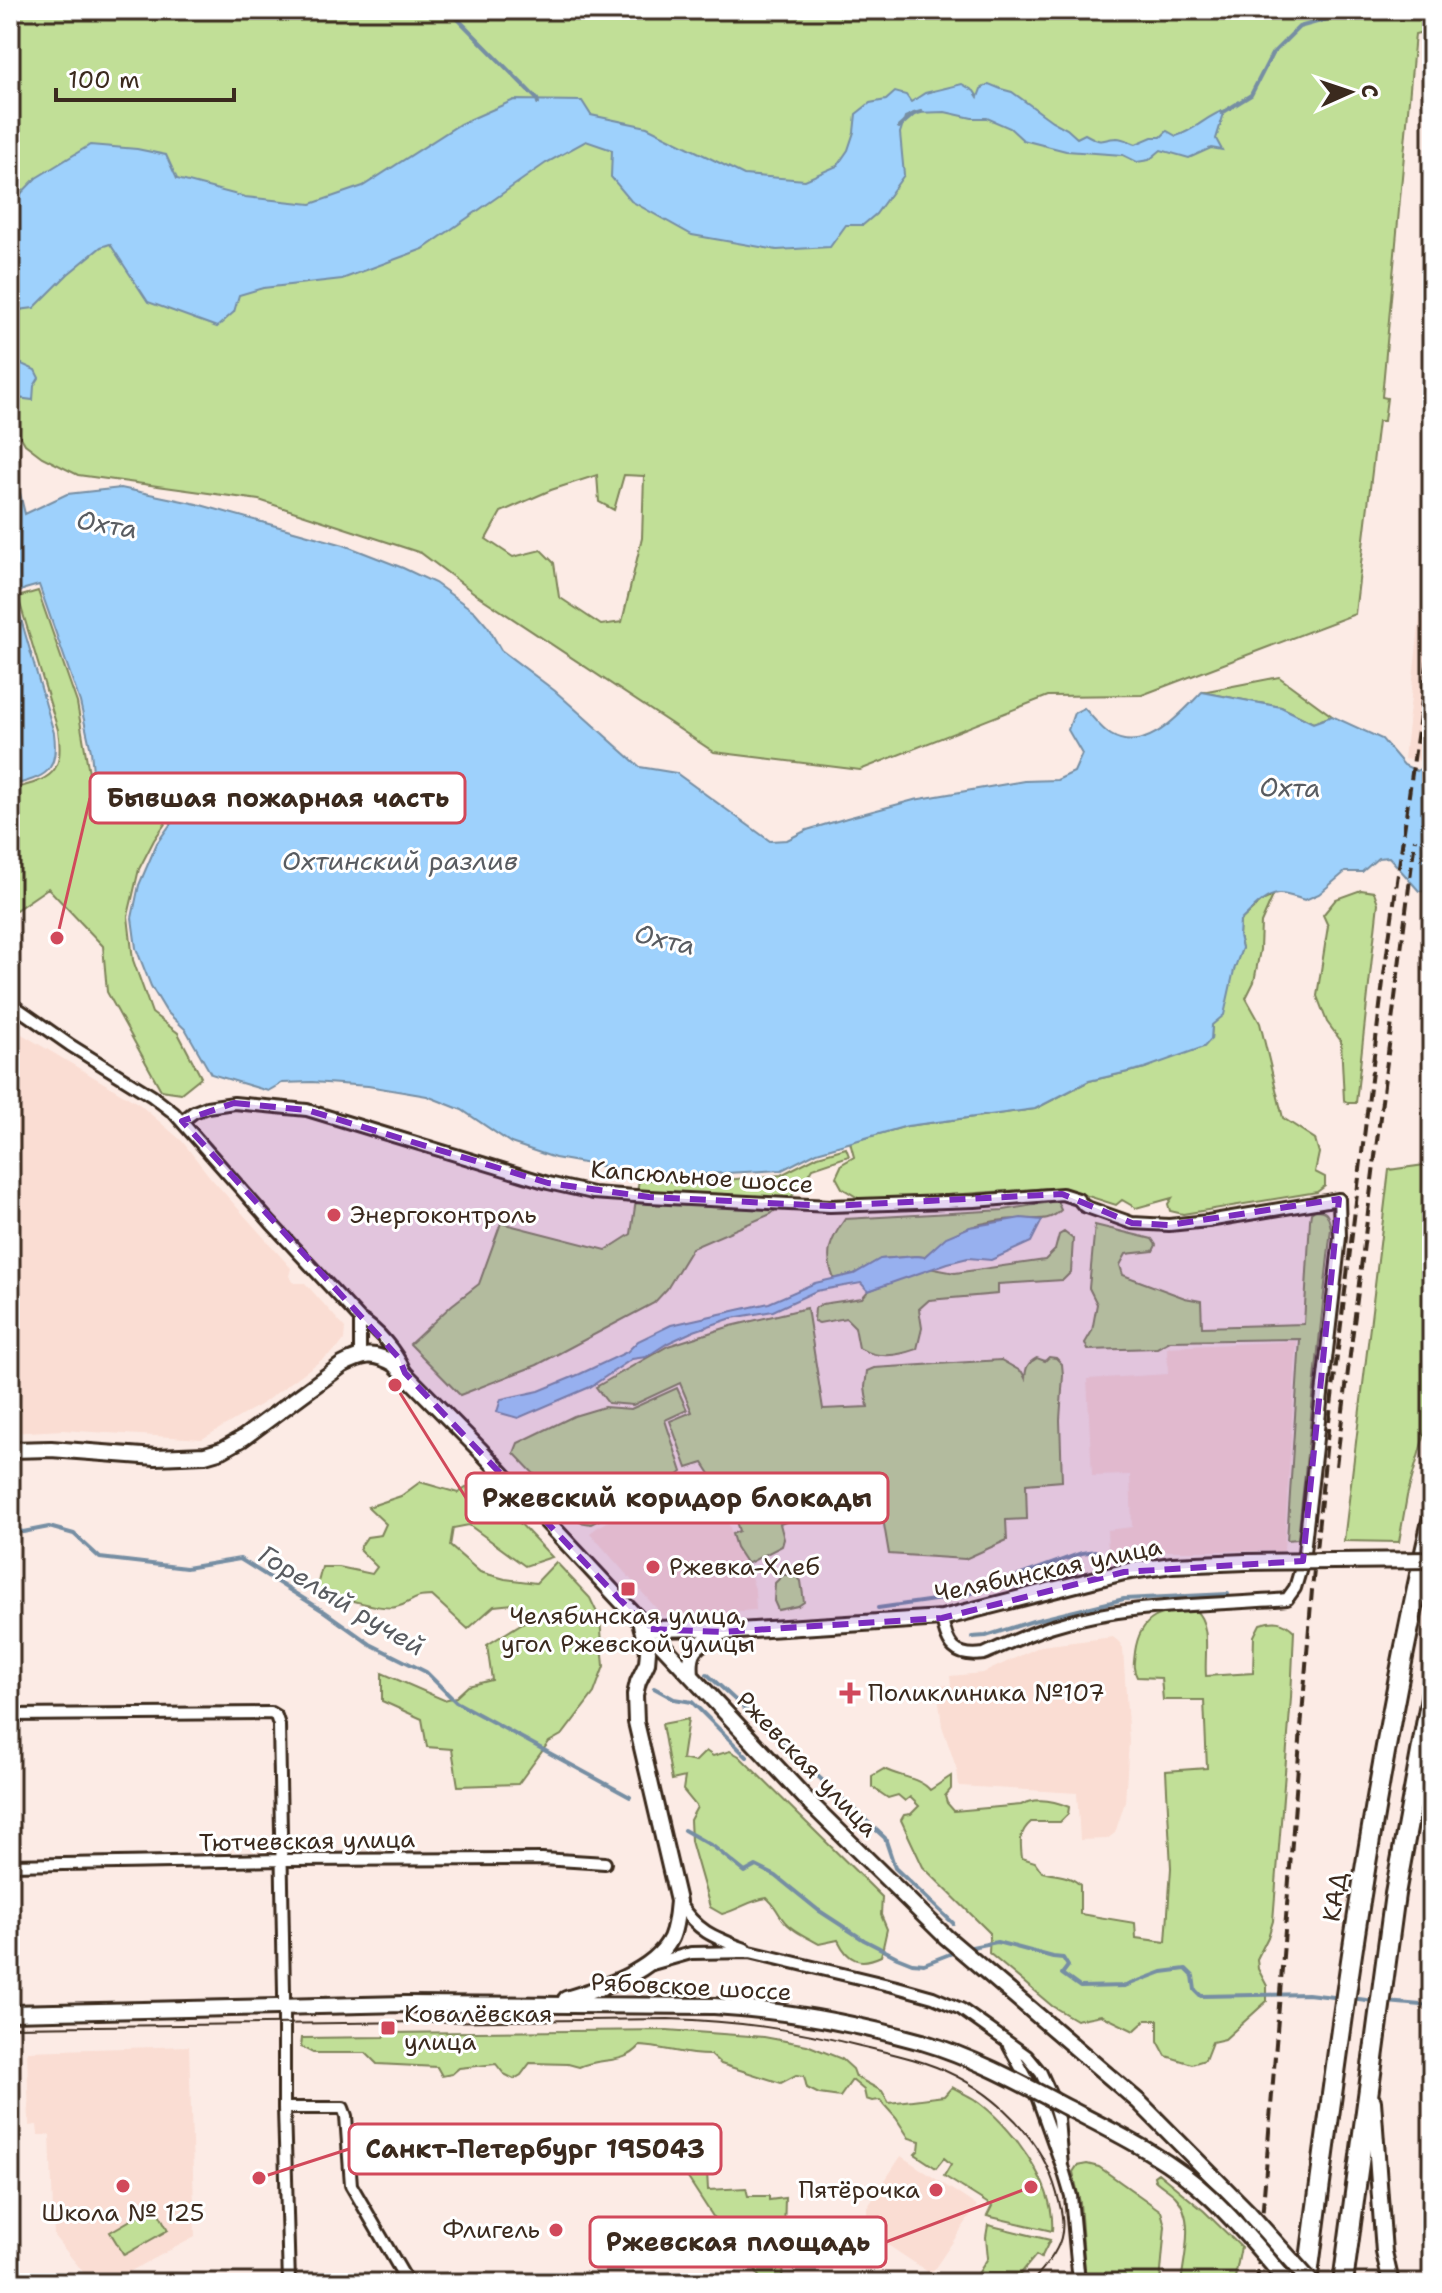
<svg xmlns="http://www.w3.org/2000/svg" width="1442" height="2293" font-family="'Shantell Sans',sans-serif">
<style>
.built{fill:#faddd3}
.green{fill:#c1df97;stroke:#7e845a;stroke-width:2;fill-rule:evenodd}
.water{fill:#9ed1fc;stroke:#768ea3;stroke-width:2}
.lines{fill:none;stroke-linecap:round;stroke-linejoin:round}
.stream{stroke:#768ea3;stroke-width:4}
.street-casing{stroke:#3b2a1e;stroke-width:16}
.secondary-casing{stroke:#3b2a1e;stroke-width:20}
.highway-casing{stroke:#3b2a1e;stroke-width:24}
.street{stroke:#fff;stroke-width:10}
.secondary{stroke:#fff;stroke-width:14}
.highway{stroke:#fff;stroke-width:18}
.tram{stroke:#3b2a1e;stroke-width:2}
.rail{stroke:#3b2a1e;stroke-width:4;stroke-dasharray:12 6;stroke-linecap:butt}
.secondary-bridge-casing{stroke:#3b2a1e;stroke-width:20;stroke-linecap:butt}
.secondary-bridge{stroke:#fff;stroke-width:14}
.marked{fill:#7b2cbf;fill-opacity:0.2;stroke:#7b2cbf;stroke-width:6;stroke-dasharray:16 10;stroke-linejoin:round}
.poi-dot{fill:#d1495b;stroke:#fff;stroke-width:3}
.labels{text-anchor:middle;dominant-baseline:central;stroke-width:6;stroke-linejoin:round;paint-order:stroke}
.street-label{font-size:24px;fill:#3b2a1e;stroke:#fff}
.poi-label{font-size:24px;fill:#3b2a1e;stroke:#fff;text-anchor:start}
.water-label{font-size:26px;font-style:italic;fill:#595c61;stroke:#fff}
.leader{fill:none;stroke:#d1495b;stroke-width:3}
.callout-dot{fill:#d1495b;stroke:#fff;stroke-width:3}
.callout{fill:#fff;stroke:#d1495b;stroke-width:3}
.callout-label{font-size:26px;text-anchor:middle;font-weight:bold;fill:#3b2a1e}
</style>
<rect width="100%" height="100%" fill="#fcebe5"/>
<filter id="ink" filterUnits="userSpaceOnUse"><feTurbulence type="fractalNoise" baseFrequency=".0125" numOctaves="2"/><feDisplacementMap in="SourceGraphic" scale="16" xChannelSelector="R" yChannelSelector="G"/><feConvolveMatrix kernelMatrix="1 2 1 2 8 2 1 2 1" color-interpolation-filters="sRGB"/></filter>
<g filter="url(#ink)">
<path class="built" d="M1432,511v251l-28,-3z
M10,1027l129,77 43,37 28,36 81,91 -2,8 5,7h11l40,45 -1,12 -6,8 -75,55 -61,36 -140,-9 -52,3z
M1297,1341l-13,210h-176l-1,-21 25,-3 -2,-52 -38,1 -5,-97 81,-5 -1,-27z
M700,1474l26,41 10,32 11,17 8,25 1,21 -93,6 -73,-83 8,-6 82,-44 2,3z
M1113,1637l6,5 4,6 6,94 -4,60 -10,31 -8,6 -27,1 -3,-47 -118,-7 -2,-16 -15,-44 -5,-40 14,-1 -1,-9 33,-3 58,-27z
M189,2046l6,191 -87,46h-16l-38,-47 -4,-101h-12l-1,-10 -8,1 -2,-75z
M901,2156l76,50 -46,68 -64,-43v-23z"/>
<path class="green" d="M10,10h1422v20l-17,4 -33,363 5,1 -3,23h-6l-23,193 -213,81 -94,1 -188,74 -146,-18 -237,-157 -56,-42 -162,-53 -181,-25 -36,-18 -17,-13 -15,-26zM597,475l2,27 15,8 10,-35 20,1 -2,62 -20,84 -21,3 -42,-28 -5,-34 -13,-13 -28,7 -27,-18 15,-27 50,-22z
M38,591l39,112 12,70 14,15c23,0 46,-8 69,-6l6,9 -7,24 -17,25 -15,29 -11,47 5,44 19,53 26,20 23,44 -20,16 -20,-3 -54,-98 -4,-46 -55,-58 -38,26v-124c39,-11 55,-14 48,-60l-40,-133z
M1279,677l53,39 -19,7 -32,-16 -79,-15z
M1361,890l13,2 4,11 -22,200h-8l-4,-3 -3,-59 -14,-19 -10,-26 11,-70 -5,-11 13,-16z
M1273,896l-12,27 -1,27 -6,32 -8,16 14,25 23,95 32,21 4,14 -4,19 10,5v9l-8,6 -134,22 -13,-3 -2,-7 4,-6 -36,10 -14,-8 -6,5 -47,-15 -20,-2 -186,13 -21,-13 -6,-11 6,-13 12,-7 -4,-15 57,-16 128,-17 54,-28 56,-13 66,-29 1,-14 30,-77 -3,-12 1,-15 22,-20z
M846,1148l3,8 -36,12 -11,19 -31,27 -79,34 -25,41 -13,14 -117,62 -77,30 -50,-51 42,-39 27,-21 22,-61 105,27 25,-16 8,-55 52,4 90,-8 37,-19z
M1432,1164v243l-25,89 -8,46 -55,-1 45,-371z
M1057,1201l4,9c-13,13 -24,8 -40,9 -17,0 -35,3 -50,8 -19,6 -32,17 -47,30l-7,-1 -36,3 -27,15 -20,5c-10,-25 -4,-39 11,-60l159,-9z
M1315,1210c13,0 13,6 16,18l-33,311 -11,1 13,-201 -130,2 -13,7 -69,2 -3,-7 7,-12 5,-27 -8,-16 6,-63 57,14 4,6 -3,6 -27,3 -6,11 3,10 62,23 16,3 1,26 102,-3 6,-104 1,-7z
M1064,1232l9,7 -2,33 -8,8 -65,4v10l-69,6 -10,9 3,19 -5,21c-20,7 -39,10 -58,-1l-4,-21 -9,-9 -27,5 -5,-2 1,-13 7,-4 40,-6 6,-7 61,-23 26,5 90,-13 10,-10 4,-15z
M807,1308l16,101 45,-2 -3,-20 2,-16 7,-3 127,-8 21,12 3,6c1,-10 1,-14 12,-20l8,3 4,-4 7,1 6,6 1,11 -3,45 2,61 -36,3 1,35 -21,1 1,20 -42,19 -76,-5 -9,-53 -78,15 -22,8 4,15 -2,7 -35,18 -11,-17 -4,-13 7,-3 -7,-23 -29,-45 -16,5 -17,-47 22,-9 -12,-29 -47,22 -25,-2 -12,-16 72,-41 63,-20z
M677,1388l10,22 -22,10 17,52 -17,14 -74,38 -11,-2 -66,-69 4,-10 56,-27 30,-9 27,2z
M420,1482l38,11 11,-7 12,-4 71,75 -27,9 -56,-41 -16,3 -3,18 30,26 25,7 31,4 20,-21 34,36 10,21 4,47 -10,27 -31,41 -14,8 -31,42 -60,2 -6,-37 -25,-2 -5,-28 -40,-18v-28l62,27 12,-3 12,-11 24,-6 -5,-35 37,-23 -11,-18 -19,2 -26,23 -36,-33c-22,0 -19,7 -36,11 -14,4 -64,-12 -80,-17l6,-23h17l33,7 5,-7 -18,-18 8,-12 14,-2 5,-11 -18,-17 33,-11z
M783,1575h12l6,6 3,21 -6,4 -20,4 -4,-9 1,-18z
M1195,1610c17,15 9,45 11,66l47,-3 1,-37 6,-12c14,-4 23,-4 34,7l-3,67 -18,223 -5,16 -11,22 1,10 9,17v15l-42,38 -13,3 -7,18 -13,4 -26,-8 -8,-15v-21h-12l-12,11 -33,-16 -25,5 -24,-14 -63,-53 1,-20 -67,-66 -22,-47 3,-5 7,-1 8,-8 -9,-9 -5,4 -7,-6 -10,3 -16,-11v-11l12,-7c16,8 36,9 46,21l21,-14v13l-6,7 2,7 7,8 67,-6c15,-8 32,-5 48,2l-1,7 -8,8h-29c-12,10 -11,20 -9,36l13,4 7,10c14,4 27,2 38,13v29l55,9 1,15 30,4 5,-74 -5,-97 41,-3 -3,-68h-41l-2,-22 -24,-1c-5,-9 -3,-15 -2,-25 5,-37 27,-41 60,-42z
M688,1719l-6,40 13,3 11,-11 7,5 17,-5 9,5 143,141 -1,18 6,14 -6,27c-21,10 -33,5 -43,-16l-19,4c-12,-7 -29,-14 -37,-26 -7,-9 -6,-12 -15,-20 -17,2 -29,12 -45,16l-12,-7 -19,-66 -1,-21 7,-13 -14,-17 2,-13 -13,3 -10,-56z
M667,2030l97,7 43,8 35,14 11,10 3,8 26,14 7,12 55,-7 8,-9c7,4 15,8 22,12 37,25 82,86 78,132l-65,-15 5,-10 -48,-30 7,-12 -7,-6 -8,10 -21,-14 4,-4 1,-9 -11,-3 -13,-20 -16,-18 -8,1 -6,-2 -2,-9 -12,-10 -12,17 -21,-3 -12,-6 -3,-12 -8,-1 -15,8 -60,-19 -10,-9c-24,1 -47,-8 -71,-9 -16,19 -39,11 -61,21l-11,-3 -38,-1 -9,12 -7,4 -10,-5 -8,-10 -37,4 -7,6 -10,2 -5,-9 -60,-3 -11,-11h-53l-12,-6 1,-9 82,-1 3,-4z
M1087,2164l12,3 62,44 4,15 -5,57h-74l-6,-80 -7,-31 4,-6z
M707,2171l1,19 38,-2 2,8h21v4l16,-2 -1,35 -59,2 -41,-63z
M1158,2173l46,38 37,36 -7,36h-53c3,-26 15,-66 -6,-87 -6,-6 -14,-10 -20,-16l-1,-4z
M155,2206l13,24 -44,25 -14,-23z
M988,2225l62,15 -9,18 -5,-3 -23,28h-41l16,-25 -2,-21z
M744,2252l39,1 -1,30h-19z"/>
<path class="water" d="M962,84l12,7 4,6 3,-8 8,-5 12,5 11,3 40,29 15,8 10,9 8,-4c20,11 14,5 32,4 6,0 13,4 19,6l16,-7h9l6,-6 9,5c19,-5 31,-21 49,-26l-9,29 6,11 -11,-2 -22,10 -28,-8 -12,10 -12,2 -14,-7 -57,-4 -43,-11 -13,-12 -23,-10h-15l-27,-6 -31,1 -9,4 -5,16 4,42 -28,39 -13,11h-17l-16,22 -53,3 -85,-15 -61,-34 -20,-24 1,-27 -26,-9 -40,22 -123,86 -81,30 -79,9 -24,7 -5,17 -17,15 -69,-25 -38,-58 -9,3 -33,27 -34,34 -24,3v-106l26,-27 54,-33 47,4 29,6 11,24 68,18 66,7 52,-18 97,-62 54,-24 68,1 9,14 56,12 97,48 61,5 32,-14 11,-16 6,-18 2,-18 14,-11 16,-3 9,-8 11,3 5,7 14,-9z
M10,353l5,8 20,9 4,8 -5,8 -1,14 -23,-3z
M10,475l10,18 5,21 42,-20 54,-6 76,16 147,41 59,23 32,15 40,29 13,15 13,23 54,41 85,76 36,6 94,68 17,-1 20,-10 40,-12 67,-18 110,-19 33,-1 17,-8 8,-18 -14,-24 6,-17 10,-5c8,8 17,21 27,27 35,21 70,-22 91,-43l79,15 32,16 19,-7 50,23 22,26 13,6 15,-11v138l-4,-6 -9,-1 -30,-34 -11,1 -16,14h-17l-26,22 -14,6c-8,-2 -19,-7 -27,-6 -14,1 -28,18 -38,27l-1,15 3,12 -8,22 -10,45 -12,10 -1,14 -7,8 -59,21 -56,13 -54,28 -128,17 -90,26 -35,18 -94,5 -48,-3 -45,-7 -40,-7 -44,-15 -49,-33 -35,-14 -59,-10 -56,-4 -30,1 -14,8 -57,-17 -25,-44 -20,-19 -15,-25 -15,-38 -4,-30 7,-33 18,-42 20,-28 6,-25 -8,-12c-24,-3 -46,5 -71,6l-11,-13 -2,-20 -11,-49 -41,-117 -14,4 -11,6 40,138c5,40 -9,44 -44,53v-257l2,-1z
M1021,1218l21,2 -11,22 -40,18 -23,-2 -20,5 -80,28 -7,-8 -45,8 -43,20 -41,7 -38,13 -26,12 -22,14 -14,2 -42,28 -72,31 -21,-6 4,-13 38,-8 41,-17 47,-22 11,-11 33,-16 98,-22 46,-20 39,-9 26,-15 37,-3 7,1 22,-20 24,-10z"/>
<g class="lines">
<path class="stream" d="M449,10l88,89 1,4
M1222,113l29,-18 21,-41 27,-27 47,-13 30,-4
M899,127l15,-13 7,-2
M10,1528l13,4 26,-5 25,7 26,24 86,10 54,-9 85,53 45,32 56,28 30,30 174,95
M878,1608l85,-12 119,-43 13,-2
M972,1637l14,-1 47,-15 91,-22 104,-5
M707,1674l178,164 10,30 58,55
M654,1688l20,11 18,3 55,55
M684,1830l30,17 31,25 11,-6 20,10 42,34 46,30 33,17 15,6 12,1 31,-12
M967,1948l30,-6 56,15 10,1 5,8 -6,8 18,13 45,-1 37,-14 24,-3 7,7 2,14 6,6 107,-2 34,4
M1351,1998l23,3
M1387,2002l45,4"/>
<defs>
<path id="street" d="M10,1003l60,42 82,51 22,17 97,110 89,96c19,11 36,32 45,52
M182,1121l12,-9 13,-5 27,-4 73,7 241,73 45,10 56,4 181,9 145,-5 87,-7 16,5 6,7 48,17 37,2 39,-4 131,-22 1,38 -37,324 -8,27 -8,11c-78,7 -158,4 -234,27 -23,7 -46,18 -69,28 -29,4 -37,-8 -42,-36
M360,1356v-37
M10,1715l261,-2 5,3 3,9 5,267v116h59l3,8 5,69 57,98
M10,1865l272,-5 260,-1 63,4
M678,1902c20,30 35,35 67,47
M652,1964l39,-11 59,-1 147,35 36,10 28,12 66,47 14,17 10,22 7,24 4,47
M1009,2046l29,53 24,67 9,30 8,87
M284,2108l5,175"/>
<path id="secondary" d="M10,1450l41,-1 105,8 49,-2 17,-5 21,-12 99,-73c21,-11 31,-14 53,-1l86,87 329,352 136,134 193,165 110,111
M648,1629l63,-1 11,4
M691,1674c-3,-29 9,-30 31,-42l220,-14 182,-46 48,-7 74,-3
M566,1999c33,-10 89,-27 105,-61 5,-11 6,-25 7,-37l-42,-179 -1,-27 3,-13 9,-19 1,-12 -7,-26
M10,2013l395,-9 309,2c71,4 139,17 208,36
M1373,2101l11,151 7,31"/>
<path id="highway" d="M1307,2283c33,-256 67,-510 125,-762
M1343,2283l52,-389 37,-202"/>
</defs>
<use href="#street" class="street-casing"/>
<use href="#secondary" class="secondary-casing"/>
<use href="#highway" class="highway-casing"/>
<use href="#street" class="street"/>
<use href="#secondary" class="secondary"/>
<use href="#highway" class="highway"/>
<path class="tram" d="M10,2027l658,-8c68,2 126,10 192,27 22,5 44,10 65,17 57,19 110,64 129,121 16,50 10,61 -23,99"/>
<path class="rail" d="M1336,1466l79,-627
M1257,2283l55,-693 16,-160 55,-448 49,-353"/>
<defs>
<path id="secondary-bridge" d="M1246,1562l186,-2
M922,2042c51,15 97,40 144,65 50,26 103,51 144,90 28,26 53,57 78,86
M1249,2213l63,70"/>
</defs>
<use href="#secondary-bridge" class="secondary-bridge-casing"/>
<use href="#secondary-bridge" class="secondary-bridge"/>
</g>
</g>
<path class="marked" d="M234,1103l73,7 241,73 101,14 181,9 232,-12 70,29 37,2 170,-26 -36,362 -179,11 -182,46 -220,14 -74,-3 -243,-256 -6,-15 -217,-237z"/>
<g class="poi-dot">
<circle cx="334" cy="1215" r="8"/>
<circle cx="653" cy="1567" r="8"/>
<rect x="620" y="1581" width="16" height="16" rx="4"/>
<path d="M846 1681h8v8h8v8h-8v8h-8v-8h-8v-8h8z"/>
<rect x="380" y="2020" width="16" height="16" rx="4"/>
<circle cx="123" cy="2186" r="8"/>
<circle cx="936" cy="2190" r="8"/>
<circle cx="556" cy="2230" r="8"/>
</g>
<g class="labels">
<g class="street-label">
<text transform="translate(702 1177) rotate(4)">Капсюльное шоссе</text>
<text transform="translate(1048 1570) rotate(-12)">Челябинская улица</text>
<text transform="translate(807 1764) rotate(46)">Ржевская улица</text>
<text transform="translate(307 1841) rotate(-1)">Тютчевская улица</text>
<text transform="translate(1335 1897) rotate(-81)">КАД</text>
<text transform="translate(691 1987) rotate(3)">Рябовское шоссе</text>
</g>
<g class="poi-label">
<text x="350" y="1215">Энергоконтроль</text>
<text x="669" y="1567">Ржевка-Хлеб</text>
<text x="628" y="1616" text-anchor="middle">Челябинская улица,<tspan x="628" dy="28">угол Ржевской улицы</tspan></text>
<text x="868" y="1693">Поликлиника №107</text>
<text x="404" y="2014">Ковалёвская<tspan x="404" dy="28">улица</tspan></text>
<text x="920" y="2190" text-anchor="end">Пятёрочка</text>
<text x="123" y="2213" text-anchor="middle">Школа № 125</text>
<text x="540" y="2230" text-anchor="end">Флигель</text>
</g>
<g class="water-label">
<text transform="translate(107 524) rotate(10)">Охта</text>
<text transform="translate(1290 787) rotate(1)">Охта</text>
<text x="400" y="860">Охтинский разлив</text>
<text transform="translate(665 939) rotate(13)">Охта</text>
<text transform="translate(342 1600) rotate(31)">Горелый ручей</text>
</g>
</g>
<path class="leader" d="M57 938L90 798M395 1385L466 1498M259 2178L349 2149M1031 2187L886 2242"/>
<g class="callout-dot">
<circle cx="57" cy="938" r="8"/>
<circle cx="395" cy="1385" r="8"/>
<circle cx="259" cy="2178" r="8"/>
<circle cx="1031" cy="2187" r="8"/>
</g>
<g class="callout">
<rect x="90" y="773" width="375" height="50" rx="8"/>
<rect x="466" y="1473" width="422" height="50" rx="8"/>
<rect x="349" y="2124" width="372" height="50" rx="8"/>
<rect x="590" y="2217" width="296" height="50" rx="8"/>
</g>
<g class="callout-label">
<text x="278" y="807">Бывшая пожарная часть</text>
<text x="677" y="1507">Ржевский коридор блокады</text>
<text x="535" y="2158">Санкт-Петербург 195043</text>
<text x="738" y="2251">Ржевская площадь</text>
</g>
<rect width="1442" height="2293" fill="none" stroke="#fff" stroke-width="40"/>
<rect x="20" y="20" width="1402" height="2253" fill="none" stroke="#3b2a1e" stroke-width="3" filter="url(#ink)"/>
<g transform="translate(1350 92) rotate(87)" stroke="#ffffff" stroke-width="6" paint-order="stroke">
<path d="M0-6L14 30L0 20L-14 30Z" fill="#3b2a1e"/>
<text y="-12" font-size="22" font-weight="bold" text-anchor="middle" fill="#3b2a1e">С</text>
</g>
<path d="M56 88v12h178v-12" fill="none" stroke="#3b2a1e" stroke-width="4"/>
<text x="68" y="88" font-size="24" fill="#3b2a1e" stroke="#ffffff" stroke-width="6" paint-order="stroke">100 m</text>
</svg>
